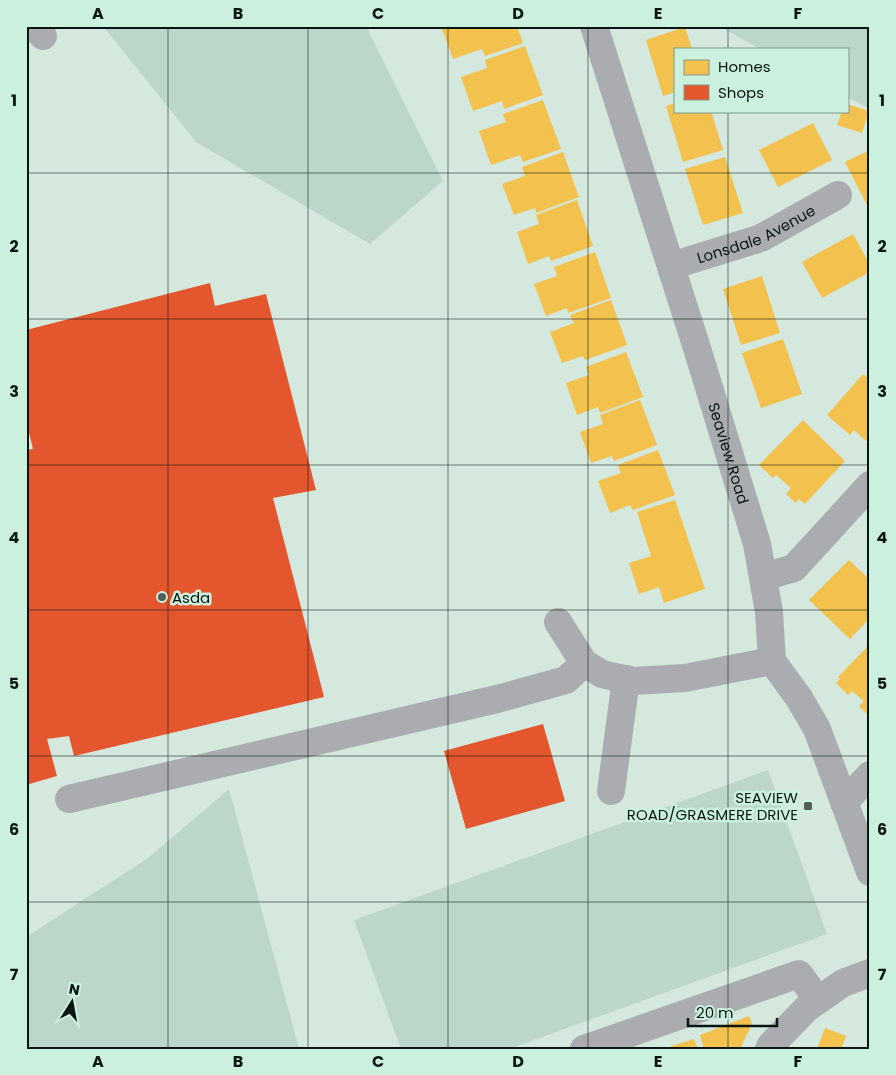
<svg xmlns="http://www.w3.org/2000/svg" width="896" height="1075" font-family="Poppins,sans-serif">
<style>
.green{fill:#bcd7ca}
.homes{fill:#f2c14e}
.shops{fill:#e4572e}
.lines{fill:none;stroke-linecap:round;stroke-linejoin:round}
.minor{stroke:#aaacb0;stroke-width:28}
.grid{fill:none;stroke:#091611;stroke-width:1;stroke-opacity:0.55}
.poi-dot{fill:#506059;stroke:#ccf0de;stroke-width:2}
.labels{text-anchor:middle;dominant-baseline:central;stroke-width:5;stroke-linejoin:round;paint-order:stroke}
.street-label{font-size:15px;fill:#091611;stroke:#ccf0de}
.poi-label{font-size:15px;fill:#091611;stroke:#ccf0de;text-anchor:start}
.neatline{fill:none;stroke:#091611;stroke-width:2}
.grid-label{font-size:16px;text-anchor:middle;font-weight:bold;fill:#091611}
</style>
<rect width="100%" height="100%" fill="#d4e8de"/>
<path class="green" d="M103,26h263l77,155 -73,63 -174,-102z
M719,26h151v83l-23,-12v-48h-87z
M768,770l59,164 -318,115h-108l-47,-129z
M229,789l70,260h-273v-112l122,-79z"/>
<path class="homes" d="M441,26h76l6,17 -38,13 -3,-7 -29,10z
M685,27l7,22h-17v43l-12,4 -17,-56z
M525,46l18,49 -39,14 -2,-8 -29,10 -12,-34 26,-9 -2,-8z
M543,100l18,49 -38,13 -3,-7 -29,10 -12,-34 27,-9 -3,-8z
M675,103v8h36l12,39 -40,12 -17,-56z
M847,104l22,7 -7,22 -25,-8 5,-14h5z
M813,123l19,37 -54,27 -19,-37z
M870,150v61l-25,-49z
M563,152l16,45 -43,16 -1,-5 -21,7 -12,-31 23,-8 -3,-9z
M725,157l18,56 -40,12 -18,-56z
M577,200l16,46 -42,15 -2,-5 -21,8 -11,-32 22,-8 -3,-9z
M853,234l17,31v7l-48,26 -20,-36z
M595,252l16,46 -43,15 -1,-5 -21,8 -12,-32 23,-8 -3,-9z
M762,276l18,57 -39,12 -18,-56z
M611,300l16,45 -42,15 -2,-4 -21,7 -12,-31 24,-9 -4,-8z
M783,339l19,55 -41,14 -19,-55z
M626,352l17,45 -43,16 -2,-6 -21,8 -11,-32 23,-8 -3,-8z
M863,374l7,6v57l-4,4 -12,-11 -4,5 -23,-20z
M640,400l17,45 -43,16 -2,-5 -21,7 -11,-31 23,-8 -3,-9z
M803,420l42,41 -40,43 -6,-5 -3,4 -10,-9 5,-6 -15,-13 -3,3 -14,-13z
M658,450l17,45 -42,15 -3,-5 -20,8 -12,-32 23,-8 -3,-8z
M675,500l30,89 -41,14 -5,-16 -20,7 -10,-31 22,-7 -14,-44z
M849,560l21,20v38l-20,21 -41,-39z
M870,644v73l-11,-11 5,-5 -12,-10 -4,4 -12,-12 4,-4 -2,-2z
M749,1016l3,8 -12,25h-36l-4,-14z
M825,1028l21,8 -5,13h-24z
M694,1039l4,10h-32v-1z"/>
<path class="shops" d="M210,283l5,23 51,-12 50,196 -43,8 51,199 -250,59 -5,-20 -22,3 10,37 -31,9v-335l7,-1 -7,-28v-91z
M543,724l22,77 -99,28 -22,-78z"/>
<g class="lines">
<g class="minor">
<path d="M34,26l9,10"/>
<path id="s1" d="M594,26l102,319 61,199 12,68 3,49 27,37 18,31 53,143"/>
<path id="s2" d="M671,266l90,-28 77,-43"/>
<path d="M763,577l31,-9 76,-83"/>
<path d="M558,622l26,41 18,11 31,7 52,-3 87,-17"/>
<path d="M611,791l15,-112"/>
<path d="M69,799l428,-100 69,-19 18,-17"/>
<path d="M844,802l26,-27"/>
<path d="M584,1049l215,-75 19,26"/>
<path d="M769,1049l2,-4 36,-37 36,-25 27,-10"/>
</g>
</g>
<path class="grid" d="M168,26v1023M308,26v1023M448,26v1023M588,26v1023M728,26v23M728,111v938M26,173h844M26,319h844M26,465h844M26,610h844M26,756h844M26,902h844"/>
<g class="poi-dot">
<circle cx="162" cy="597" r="5"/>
<rect x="803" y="801" width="10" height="10" rx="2.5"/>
</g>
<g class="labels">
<g class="street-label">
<text stroke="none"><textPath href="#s2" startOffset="91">Lonsdale Avenue</textPath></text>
<text stroke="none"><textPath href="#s1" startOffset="448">Seaview Road</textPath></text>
</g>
<g class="poi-label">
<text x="172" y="597">Asda</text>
<text x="798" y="797" text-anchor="end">SEAVIEW<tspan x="798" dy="17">ROAD/GRASMERE DRIVE</tspan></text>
</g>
</g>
<rect width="896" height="1075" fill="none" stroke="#ccf0de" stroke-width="55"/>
<rect x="674" y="48" width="175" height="65" fill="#ccf0de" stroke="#7e998c"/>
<rect x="684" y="60" width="25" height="15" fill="#f2c14e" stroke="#7e998c"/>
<text x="718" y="72" font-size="15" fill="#091611">Homes</text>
<rect x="684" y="85" width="25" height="15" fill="#e4572e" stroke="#7e998c"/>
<text x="718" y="98" font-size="15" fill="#091611">Shops</text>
<g transform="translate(72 1002) rotate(11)" stroke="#ccf0de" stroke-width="4" paint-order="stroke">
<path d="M0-4L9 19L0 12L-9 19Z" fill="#091611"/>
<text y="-8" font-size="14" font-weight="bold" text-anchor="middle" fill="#091611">N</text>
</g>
<path d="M688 1018v8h89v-8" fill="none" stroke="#091611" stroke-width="2.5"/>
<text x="696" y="1018" font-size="15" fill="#091611" stroke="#ccf0de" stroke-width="4" paint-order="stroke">20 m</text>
<rect x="28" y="28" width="840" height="1020" class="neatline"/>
<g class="grid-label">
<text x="98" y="19">A</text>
<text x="238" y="19">B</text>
<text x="378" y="19">C</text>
<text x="518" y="19">D</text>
<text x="658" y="19">E</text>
<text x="798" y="19">F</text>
<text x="14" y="106">1</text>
<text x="882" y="106">1</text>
<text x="14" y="252">2</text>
<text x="882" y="252">2</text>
<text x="14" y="397">3</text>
<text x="882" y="397">3</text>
<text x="14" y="543">4</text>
<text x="882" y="543">4</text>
<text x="14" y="689">5</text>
<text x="882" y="689">5</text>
<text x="14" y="835">6</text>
<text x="882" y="835">6</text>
<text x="14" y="980">7</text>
<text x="882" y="980">7</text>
<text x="98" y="1067">A</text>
<text x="238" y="1067">B</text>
<text x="378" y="1067">C</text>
<text x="518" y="1067">D</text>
<text x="658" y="1067">E</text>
<text x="798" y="1067">F</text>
</g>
</svg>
